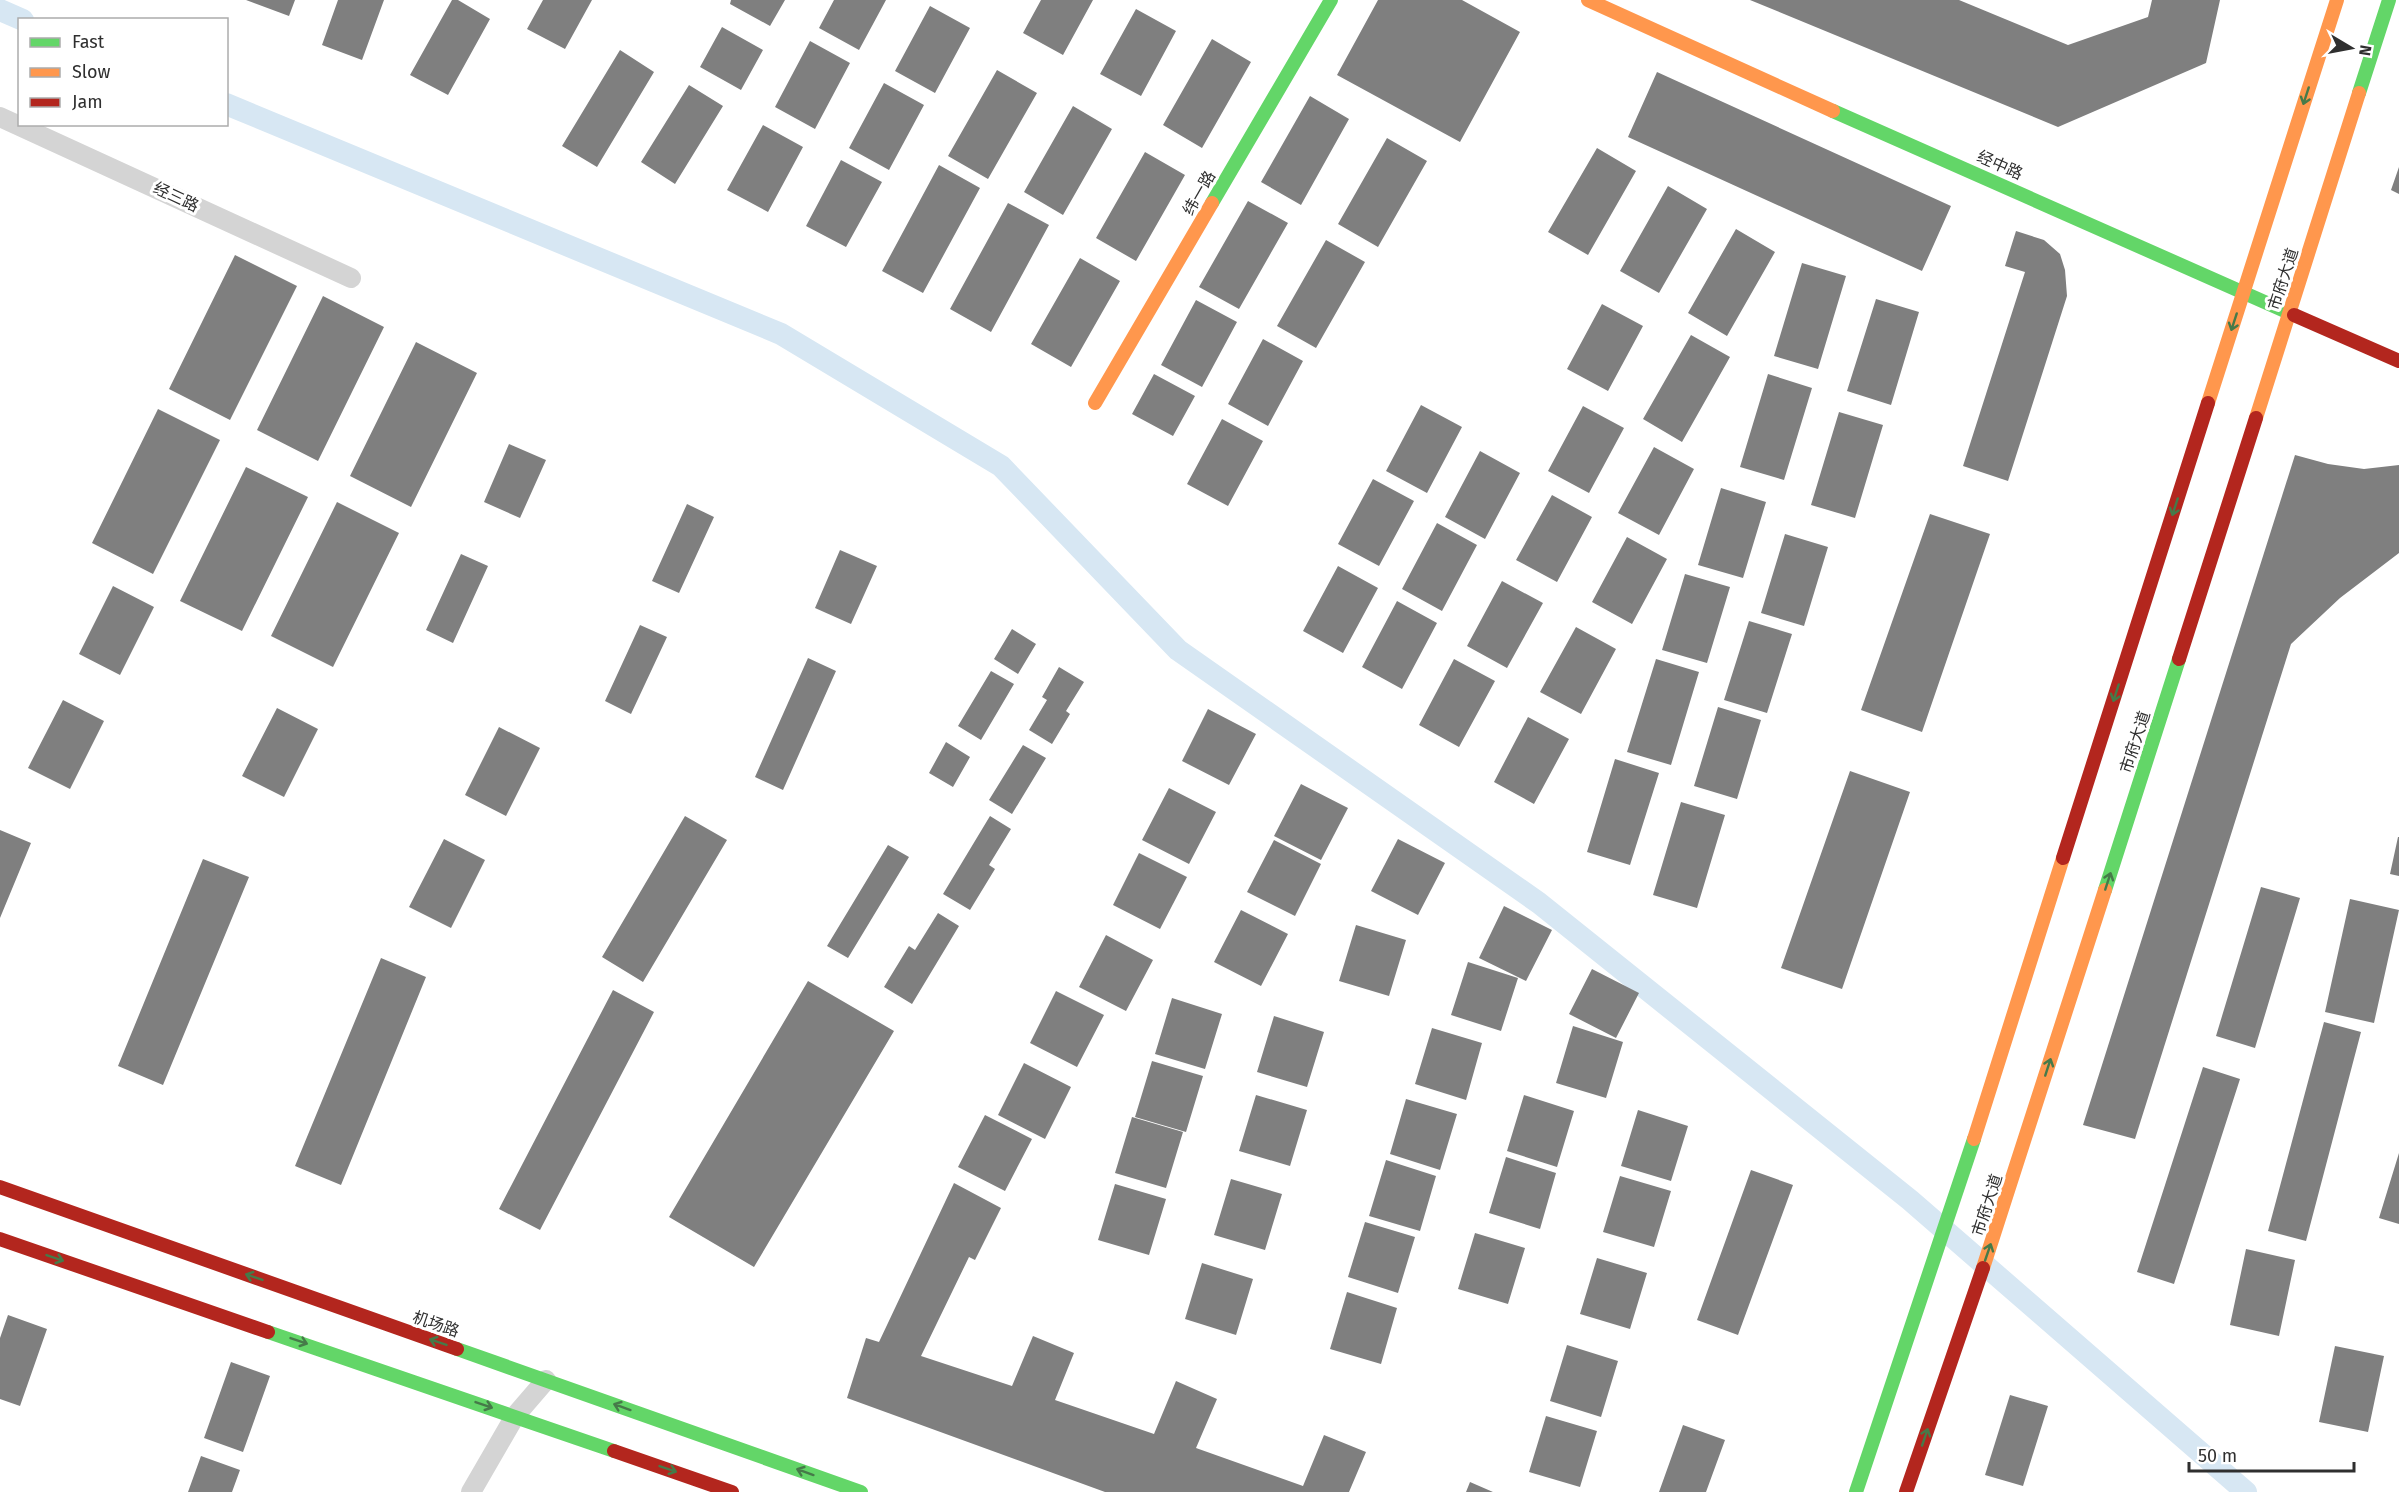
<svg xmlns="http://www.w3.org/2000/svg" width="2399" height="1492" font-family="'Fira Sans','Noto Sans SC',sans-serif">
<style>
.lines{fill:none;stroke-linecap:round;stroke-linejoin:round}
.canal{stroke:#d7e7f3;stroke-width:22}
.building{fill:#7f7f7f}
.street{stroke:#d4d4d4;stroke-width:20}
.fast{stroke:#63d668;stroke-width:14}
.slow{stroke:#ff974d;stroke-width:14}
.jam{stroke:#b3261e;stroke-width:14}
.oneway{stroke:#467a49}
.labels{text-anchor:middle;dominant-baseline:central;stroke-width:6;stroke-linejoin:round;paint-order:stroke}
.street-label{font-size:16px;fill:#2f2f2f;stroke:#fff}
</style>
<rect width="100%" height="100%" fill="#fff"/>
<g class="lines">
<path class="canal" d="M0,10l23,10
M226,104l555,230 220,132 177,184 361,253 371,297 336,292"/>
</g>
<path class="building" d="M246,0h49l-6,16z
M338,0h46l-22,60 -40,-15z
M452,0h6l32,19 -42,76 -38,-20z
M543,0h49l-27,49 -38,-20z
M731,0h54l-15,26 -40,-22z
M834,0h52l-27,50 -40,-22z
M1041,0h52l-30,55 -40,-22z
M1378,0h84l58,32 -60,110 -123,-67z
M1750,0h209l109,45 80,-28 4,-17h68l-14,63 -148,64z
M930,6l40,22 -35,65 -40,-22z
M1136,9l40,22 -35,65 -41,-22z
M722,27l41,23 -22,40 -41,-23z
M1212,39l39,23 -49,86 -39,-23z
M810,41l40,22 -35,66 -40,-22z
M620,50l34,22 -57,95 -35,-21z
M997,70l40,23 -49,86 -40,-23z
M1657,72l294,134 -29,65 -294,-134z
M884,83l40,22 -35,65 -40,-22z
M689,85l34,21 -48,78 -34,-22z
M1310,96l39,23 -48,86 -40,-23z
M1073,106l39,23 -49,86 -39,-23z
M763,125l40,22 -35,65 -41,-22z
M1387,138l40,23 -49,86 -40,-23z
M1597,148l39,23 -48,84 -40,-23z
M1145,152l40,23 -49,86 -40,-23z
M841,160l41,22 -36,65 -40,-21z
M939,165l41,23 -57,105 -41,-22z
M2399,167v27l-8,-4z
M1668,186l39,23 -48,84 -39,-22z
M1248,201l40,22 -49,86 -40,-22z
M1008,203l41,22 -58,107 -41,-23z
M1736,229l39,23 -48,84 -39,-23z
M2016,231l28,9 16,14 5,16 2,26 -59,185 -45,-15 62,-194 -20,-6z
M1326,240l39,22 -49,86 -39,-22z
M235,255l62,31 -67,134 -61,-31z
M1080,258l40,23 -49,86 -40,-23z
M1802,263l44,13 -28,93 -44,-13z
M323,296l61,31 -66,134 -61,-31z
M1876,299l43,13 -28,93 -44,-14z
M1196,300l41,22 -35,65 -41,-22z
M1602,304l41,22 -35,65 -41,-22z
M1691,335l39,22 -48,85 -39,-23z
M1263,339l40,22 -35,65 -40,-22z
M416,342l61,31 -66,134 -61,-31z
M1154,374l41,22 -22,40 -41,-22z
M1768,374l44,14 -28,92 -44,-13z
M1421,405l41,22 -35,66 -41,-22z
M1583,406l41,22 -35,65 -41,-22z
M158,409l62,31 -67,134 -61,-31z
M1839,412l44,13 -28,93 -44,-13z
M1222,419l41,22 -35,65 -41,-22z
M509,444l37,16 -26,58 -36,-16z
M1654,447l40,22 -35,66 -41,-22z
M1480,451l40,22 -35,66 -40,-22z
M2295,455l33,9 36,5 35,-4v88l-59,45 -49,46 -156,495 -52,-14z
M246,467l62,30 -66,134 -62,-30z
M1373,479l41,22 -35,65 -41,-22z
M1721,488l45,14 -23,76 -45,-13z
M1552,495l40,22 -35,65 -41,-22z
M337,502l62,31 -66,134 -62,-31z
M687,504l27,13 -35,76 -27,-12z
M1930,514l60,20 -68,198 -61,-22z
M1437,523l40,22 -35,66 -40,-22z
M1785,534l43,13 -24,79 -43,-13z
M1627,537l40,22 -35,65 -40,-22z
M840,550l37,16 -26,58 -36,-16z
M461,554l27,12 -35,77 -27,-13z
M1338,566l40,22 -35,65 -40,-22z
M1685,574l45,13 -23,76 -45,-13z
M1502,581l41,22 -36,65 -40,-22z
M113,586l41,21 -34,68 -41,-21z
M1397,601l40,22 -35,66 -40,-22z
M1749,621l43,13 -25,79 -43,-13z
M640,625l27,12 -36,77 -26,-13z
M1576,627l40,22 -35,65 -41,-22z
M1012,629l24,15 -18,30 -24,-15z
M808,658l28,13 -53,119 -28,-13z
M1454,659l41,22 -36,66 -40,-22z
M1656,659l43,13 -28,93 -44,-13z
M1059,667l25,15 -18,29 4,3 -18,30 -23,-14 18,-30 -5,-3z
M991,671l23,13 -33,56 -23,-14z
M63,700l41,21 -34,68 -42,-21z
M1718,707l43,13 -24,79 -43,-13z
M277,708l41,21 -34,68 -42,-21z
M1208,709l48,25 -27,51 -47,-24z
M1528,717l41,22 -35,65 -40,-22z
M499,727l41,21 -34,68 -41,-21z
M946,742l24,15 -17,30 -24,-14z
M1023,745l23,13 -34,56 -23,-14z
M1615,759l44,14 -29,92 -43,-13z
M1850,771l60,21 -68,197 -61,-21z
M1301,784l47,24 -27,52 -47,-24z
M1169,788l47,24 -27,52 -47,-24z
M1681,802l44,13 -28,93 -44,-13z
M685,816l42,24 -84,142 -41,-25z
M990,816l21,13 -22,36 6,4 -25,41 -27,-16z
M0,830l31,13 -31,75z
M2398,837h1v39l-9,-2z
M444,839l41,21 -34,68 -42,-21z
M1398,839l47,24 -27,52 -47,-24z
M1274,840l47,24 -26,52 -48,-24z
M888,845l21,12 -61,101 -21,-12z
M1139,853l48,24 -27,52 -47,-24z
M203,859l46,18 -86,208 -45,-19z
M2261,887l39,11 -45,150 -39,-12z
M2350,899l49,11 -25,113 -49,-11z
M1504,906l48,24 -26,51 -47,-23z
M1241,910l47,24 -27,52 -47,-24z
M938,913l21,13 -47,78 -28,-17 25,-41 6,4z
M1356,925l50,15 -17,56 -50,-15z
M1106,935l47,25 -27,51 -47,-24z
M381,958l45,19 -85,208 -46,-19z
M1468,962l50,16 -17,53 -50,-16z
M1592,969l47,24 -23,45 -47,-24z
M808,981l86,50 -140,236 -85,-50z
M613,990l41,22 -114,218 -41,-21z
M1056,991l48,24 -27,52 -47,-24z
M1172,998l50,16 -17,55 -50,-15z
M1274,1016l50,16 -17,55 -50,-15z
M2324,1022l37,10 -55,209 -38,-10z
M1573,1026l50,16 -17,56 -50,-15z
M1432,1028l50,15 -16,57 -51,-16z
M1152,1061l51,15 -17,56 -51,-15z
M1024,1063l47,24 -26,52 -47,-24z
M2203,1067l37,12 -66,205 -37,-12z
M1256,1095l51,15 -17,56 -51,-15z
M1524,1095l50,16 -17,56 -50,-16z
M1406,1099l51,15 -17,56 -50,-16z
M1638,1110l50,16 -17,55 -50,-15z
M985,1115l47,24 -27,52 -47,-24z
M1132,1117l51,15 -17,56 -51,-15z
M2399,1153v71l-20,-6z
M1506,1157l50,16 -16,56 -51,-16z
M1386,1160l50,16 -16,55 -51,-15z
M1751,1170l42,15 -55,150 -41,-15z
M1620,1176l51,15 -17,56 -51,-15z
M1231,1179l51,15 -17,56 -51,-15z
M954,1183l47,25 -26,52 -6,-3 -48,99 91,30 21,-50 41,17 -19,47 99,34 22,-53 41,18 -21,49 107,38 21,-51 42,17 -17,40h-244l-258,-94 19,-60 13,4z
M1115,1184l51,15 -17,56 -51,-15z
M1365,1222l50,15 -17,56 -50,-16z
M1475,1233l50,15 -17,56 -50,-15z
M2246,1249l49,11 -16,76 -49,-11z
M1597,1258l50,15 -17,56 -50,-15z
M1202,1263l51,16 -17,56 -51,-16z
M1347,1292l50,16 -16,56 -51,-15z
M8,1315l39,14 -27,77 -20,-7v-61z
M1567,1345l51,16 -17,56 -51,-16z
M2335,1346l49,10 -16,76 -49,-10z
M231,1362l39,14 -27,76 -39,-14z
M2010,1395l38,11 -25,80 -38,-11z
M1546,1416l51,15 -17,56 -51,-15z
M1683,1425l42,15 -19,52h-47z
M201,1456l39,14 -8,22h-44z
M1470,1482l23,10h-27z"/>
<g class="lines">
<path class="street" d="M0,117l351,161
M471,1492l44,-76 31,-36"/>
<path class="fast" d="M2359,93l30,-93
M1833,111l461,204
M1212,203l119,-203
M2105,890l74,-231
M268,1332l346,119
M457,1349l404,143
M1856,1492l118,-353"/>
<path class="slow" d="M1588,0l245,111
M1095,403l117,-200
M2208,403l129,-403
M2256,418l103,-325
M1974,1139l89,-281
M1983,1268l122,-378"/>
<path class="jam" d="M2294,315l105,46
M2179,659l77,-241
M2063,858l145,-455
M0,1187l457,162
M0,1239l268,93
M614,1451l118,41
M1906,1492l77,-224"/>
</g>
<defs><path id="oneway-shaft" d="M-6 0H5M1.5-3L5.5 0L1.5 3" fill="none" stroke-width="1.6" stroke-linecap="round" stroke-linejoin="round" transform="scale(1.5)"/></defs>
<g class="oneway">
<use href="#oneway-shaft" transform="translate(2306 96) rotate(108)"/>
<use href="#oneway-shaft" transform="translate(2234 322) rotate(108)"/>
<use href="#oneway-shaft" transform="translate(2175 507) rotate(108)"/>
<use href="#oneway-shaft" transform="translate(2116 693) rotate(108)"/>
<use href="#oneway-shaft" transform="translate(2108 881) rotate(-72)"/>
<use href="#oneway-shaft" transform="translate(2048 1067) rotate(-72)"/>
<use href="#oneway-shaft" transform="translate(1988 1252) rotate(-71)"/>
<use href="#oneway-shaft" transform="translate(55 1258) rotate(19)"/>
<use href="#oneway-shaft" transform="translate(254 1277) rotate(-161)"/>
<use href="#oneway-shaft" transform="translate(299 1341) rotate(19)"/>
<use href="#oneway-shaft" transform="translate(438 1342) rotate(-161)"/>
<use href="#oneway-shaft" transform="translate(484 1405) rotate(19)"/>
<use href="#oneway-shaft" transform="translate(622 1407) rotate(-160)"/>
<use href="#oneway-shaft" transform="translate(1925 1437) rotate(-71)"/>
<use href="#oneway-shaft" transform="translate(668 1469) rotate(19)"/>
<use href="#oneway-shaft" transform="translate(805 1472) rotate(-160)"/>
</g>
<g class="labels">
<g class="street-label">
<text transform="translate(2000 165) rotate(24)">经中路</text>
<text transform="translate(1199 193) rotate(-60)">纬一路</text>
<text transform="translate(176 197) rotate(25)">经三路</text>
<text transform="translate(2283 279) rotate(-72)">市府大道</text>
<text transform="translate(2135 742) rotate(-72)">市府大道</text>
<text transform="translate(1987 1205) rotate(-72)">市府大道</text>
<text transform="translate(436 1324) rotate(19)">机场路</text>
</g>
</g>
<rect x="18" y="18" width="210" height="108" fill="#ffffff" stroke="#acacac" stroke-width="1.5"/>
<rect x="30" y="38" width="30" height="9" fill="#63d668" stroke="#acacac" stroke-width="1.5"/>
<text x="72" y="48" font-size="18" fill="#2f2f2f">Fast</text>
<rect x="30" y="68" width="30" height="9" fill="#ff974d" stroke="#acacac" stroke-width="1.5"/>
<text x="72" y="78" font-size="18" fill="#2f2f2f">Slow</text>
<rect x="30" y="98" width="30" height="9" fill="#b3261e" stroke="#acacac" stroke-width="1.5"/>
<text x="72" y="108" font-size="18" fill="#2f2f2f">Jam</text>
<g transform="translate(2351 48) rotate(100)" stroke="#ffffff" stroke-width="4.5" paint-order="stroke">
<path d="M0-4.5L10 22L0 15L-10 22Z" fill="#2f2f2f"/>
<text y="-9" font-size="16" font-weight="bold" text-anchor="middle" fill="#2f2f2f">N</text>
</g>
<path d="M2189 1462v9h165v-9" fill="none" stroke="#2f2f2f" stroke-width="3"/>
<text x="2198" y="1462" font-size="18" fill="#2f2f2f" stroke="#ffffff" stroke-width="4.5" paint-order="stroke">50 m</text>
</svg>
